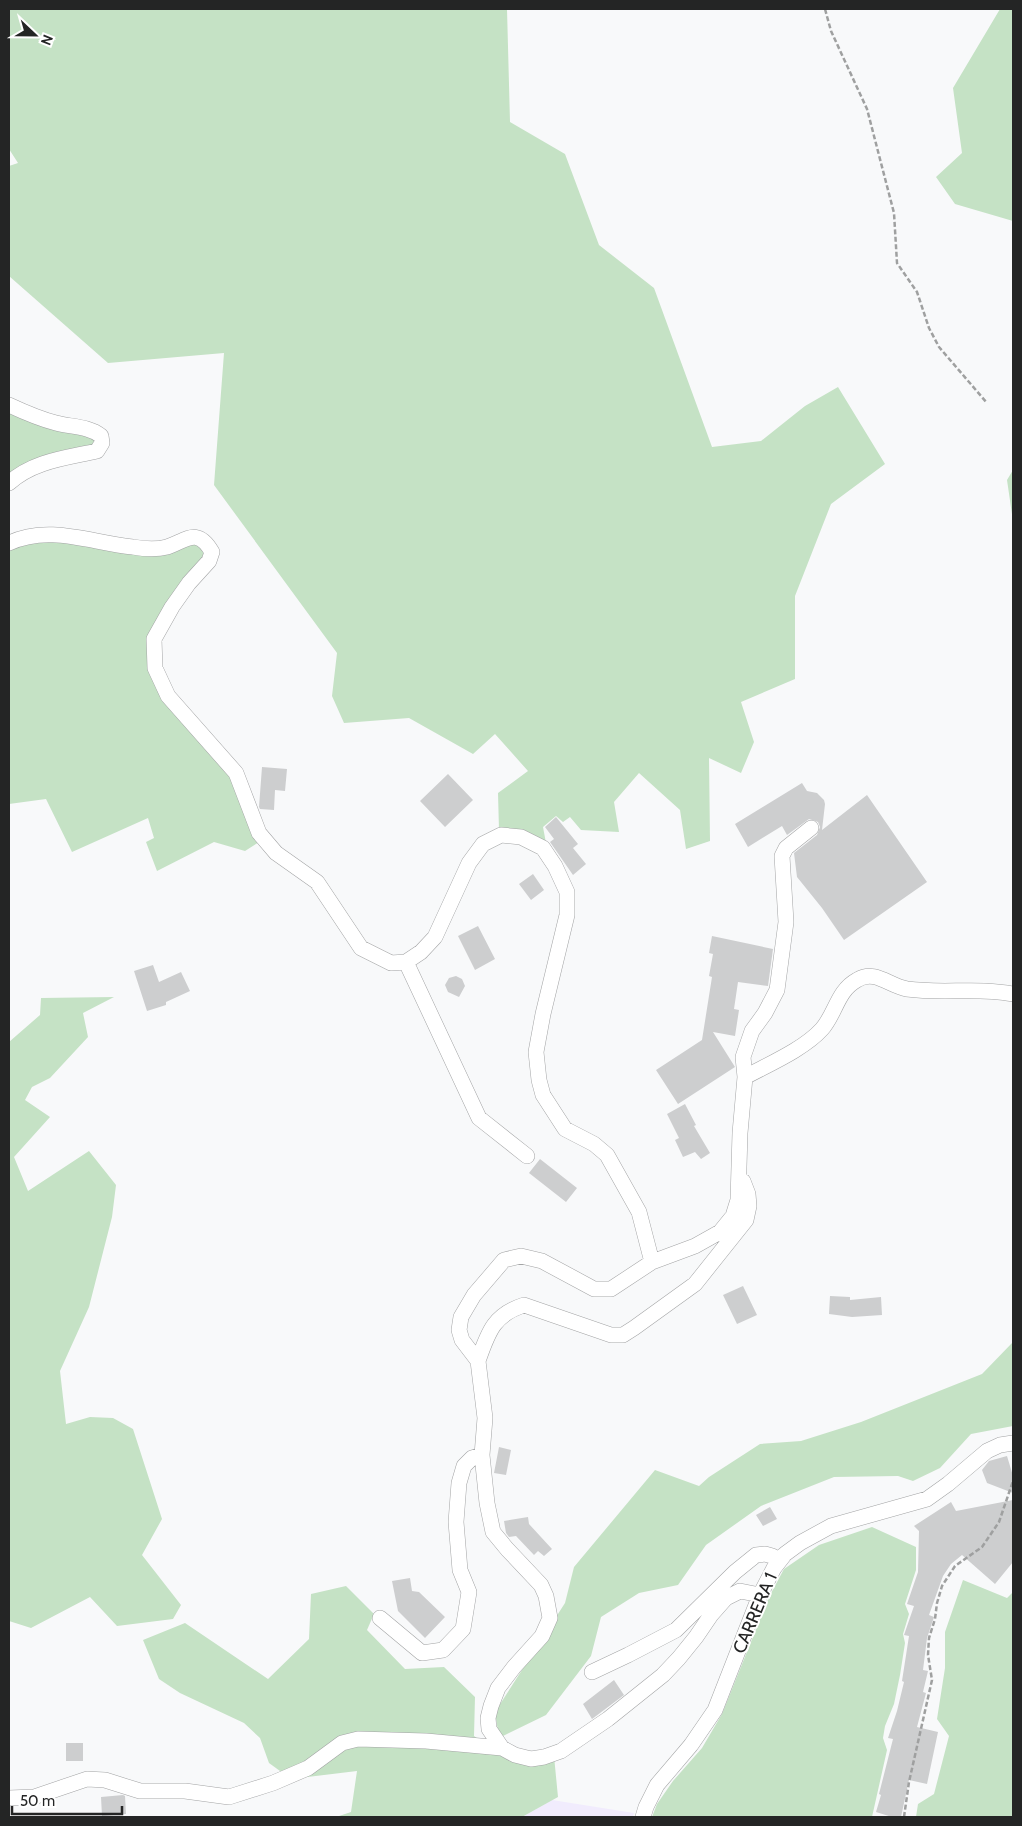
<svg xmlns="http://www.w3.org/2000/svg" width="1022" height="1826" font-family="Cabin,sans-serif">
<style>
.education{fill:#f1ecfd}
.green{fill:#c5e2c5}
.building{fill:#cdcecf}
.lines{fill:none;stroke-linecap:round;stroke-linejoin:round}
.minor-casing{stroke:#a3a4a5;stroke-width:16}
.path{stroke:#9fa0a0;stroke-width:2.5;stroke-dasharray:5 2.5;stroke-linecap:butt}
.minor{stroke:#fff;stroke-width:15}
.labels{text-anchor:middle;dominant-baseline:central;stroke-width:4;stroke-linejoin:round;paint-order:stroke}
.street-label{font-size:18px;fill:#242525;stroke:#fff}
</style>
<rect width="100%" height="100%" fill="#f8f9fa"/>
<path class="education" d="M552,1800l82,13 -1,4h-111z"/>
<path class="green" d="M9,9h498l3,113 55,32 34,91 55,43 58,159 49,-6 44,-35 33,-19 47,77 -54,40 -36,92v83l-54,23 13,40 -13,31 -32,-15 1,83 -24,8 -6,-39 -41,-37 -25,29 5,30 -38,-2 -11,-13 -7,5 -7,-6 -13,11 3,16 -47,-13 -1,-37 30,-22 -33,-37 -22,20 -64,-36 -65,5 -12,-27 5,-43 -123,-168 10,-132 -116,10 -99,-87v-110l9,-3 -9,-14z
M1000,9h13v212l-58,-17 -19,-27 26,-24 -9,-65z
M9,411l87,27 -3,8 -84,30z
M1013,470v51l-6,-41z
M43,539l153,4 10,10 -58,101 83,122 28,66 -14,9 -31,-9 -57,29 -11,-29 8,-4 -6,-20 -76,34 -26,-53 -37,5v-256z
M114,997l-31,16 5,24 -38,41 -18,9 -7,13 25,17 -36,40 14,34 61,-40 27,34 -4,32 -23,90 -29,64 6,53 24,-7 23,1 20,11 29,90 -20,36 39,50 -8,14 -56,7 -27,-29 -59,31 -22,-7v-579l31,-27 1,-17z
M1013,1342v84l-42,8 -31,34 -27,13 -15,-5 -64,1 -73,29 -55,39 -28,40 -39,8 -38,24 -10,39 -45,59 -47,23 -4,-26 70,-109 9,-36 81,-97 44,16 10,-9 51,-33 41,-3 60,-19 121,-48z
M872,1527l44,20v23l-11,34 4,10 -6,20 2,9 -5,32 -6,29 -9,22 -2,12 4,12 -15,67h-220l5,-13 16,-23 29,-33 20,-34 47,-117 15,-28 35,-24z
M963,1580l44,18 6,-6v225h-97l2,-13 16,-10 15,-58 -12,-17 8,-51v-36z
M346,1586l28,28 -7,16 38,39 39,-2 31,30 -1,39 21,15 59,5 4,41 -36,20h-186l15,-5 6,-41 -66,8 -22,-16 -9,-25 -16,-15 -64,-30 -21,-14 -16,-39 42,-17 83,56 41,-40 2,-45z"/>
<path class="building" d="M262,767l25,2 -2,22 -10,-1 -1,20 -14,-1 -1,-2z
M448,774l25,26 -28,27 -25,-26z
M802,783l5,8 10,2 7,7 1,4 -3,26 45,-35 60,87 -83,58 -22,-32 -25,-31 -3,-24 23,-18 3,-8 -2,-5 -9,-3 -22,16 -5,-9 -34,21 -13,-23z
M556,817l22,27 -5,4 13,16 -13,11 -23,-33 4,-3 -9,-12z
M533,874l11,16 -13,10 -12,-16z
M478,926l17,33 -20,11 -17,-34z
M712,936l61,13 -5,37 -30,-4 -4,27 5,1 -4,26 -22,-4 22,35 -57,37 -22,-34 46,-30 10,-63 -3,-1 4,-22 -4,-1z
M153,965l6,17 22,-10 9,19 -24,11v3l-19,6 -13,-40z
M456,976l6,3 3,7 -6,11 -11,-5 -3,-7 4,-7z
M685,1104l11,21 -2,1 16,27 -9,6 -6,-7 -12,5 -8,-17 4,-2 -12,-24z
M540,1159l37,29 -11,14 -37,-29z
M743,1286l14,29 -20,9 -14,-29z
M830,1296l20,1v3l31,-3 1,18 -30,2 -23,-3z
M499,1447l12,3 -5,25 -12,-2z
M1007,1456l6,20v17l-26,-10 -5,-13 7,-9z
M1013,1500v62l-18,22 -33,-29 -11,9 -8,12 -14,39 5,2 -7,21 -4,32 5,1 -5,21 3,1 -9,34 21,5 -11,52 -18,-4 -8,37h-9l-16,-5 5,-17 -2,-1 14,-55 -5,-1 9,-27 7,-29 -2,-1 7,-45 -5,-1 10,-29 -7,-2 11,-32 1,-41 -5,-5 37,-24 5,9z
M770,1507l7,12 -14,7 -7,-11z
M528,1517l1,7 23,25 -8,7 -6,-5 -4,4 -18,-19 -7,1 -3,-4 -2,-12z
M410,1578l2,13 7,1 26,25 -20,21 -27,-27 -6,-30z
M614,1680l10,15 -32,24 -9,-15z
M66,1743h17v18h-17z
M123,1795l2,1 1,18 -24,2 -1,-19z"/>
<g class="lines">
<defs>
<path id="minor" d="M9,405c15,7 31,14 47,18 15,4 33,3 45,13l1,7 -5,8c-31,7 -64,10 -88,32
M9,543c41,-19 82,0 124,4 11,2 23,3 34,0 19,-6 30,-21 45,5l-3,9 -20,22 -17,24 -18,32 1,29 13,28 68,77 23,60 17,20 41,29 44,66 30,15 15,-1 15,-10 14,-15 34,-74 14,-19 18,-9 20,2 22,11 12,18 12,26v23l-24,99 -7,38 3,28 4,15 22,34 29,15 13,11 32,57 13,50
M406,962l73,156 48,38
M745,1077l-2,-20 9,-26 13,-18 12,-23 9,-68 -4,-66 4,-8 25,-20
M478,1361c10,-28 15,-46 46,-56l87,30h12l11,-7 61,-44 51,-64 3,-14 -1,-12 -5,-13
M380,1618l42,35 21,-3 20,-21 6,-37 -9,-22 -4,-48 3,-39 5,-17 8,-8 10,-3
M592,1672l36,-17 48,-25 59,-58 21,-17 9,-1 7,2 8,4
M502,1748l-13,-19 -1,-11 3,-12 7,-18 16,-21 28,-31 8,-18 -4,-22 -5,-11 -34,-36 -14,-17 -6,-29 -5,-48 3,-37 -7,-57 -16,-21 -3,-10 2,-13 13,-22 30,-35 17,-4 21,5 52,28h17l41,-27 43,-16 25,-14 13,-16 5,-16 2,-67 5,-56c24,-13 59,-28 77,-48 14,-16 15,-38 35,-49 18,-11 32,6 50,9 35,5 71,-2 106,5
M9,1798l25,-1 53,-18 18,1 35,11h45l44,6 44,-14 35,-15 34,-25 16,-4 68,2 76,7 13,7 16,4 13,-2 17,-6 47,-32 55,-44 16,-17 17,-21 15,-22 15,-17 14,-7 20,4
M643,1817l3,-10 11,-22 34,-40 24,-35 45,-115 14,-27 11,-14 15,-11 31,-17 96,-27 21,-15 39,-33 13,-6 13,-2"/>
</defs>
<use href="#minor" class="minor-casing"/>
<path class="path" d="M825,9l6,22 36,78 27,104 3,50 20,29 12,36 10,19 48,56
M904,1817l5,-35 23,-102 -4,-25 1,-17 6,-19 2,-16 5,-17 13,-20 27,-19 17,-25 14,-41"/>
<use href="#minor" class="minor"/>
</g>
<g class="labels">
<g class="street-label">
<text transform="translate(755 1613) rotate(-67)">CARRERA 1</text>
</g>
</g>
<rect width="1022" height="1826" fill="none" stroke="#242525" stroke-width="20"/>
<g transform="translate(35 35) rotate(112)" stroke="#ffffff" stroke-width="4" paint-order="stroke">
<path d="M0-4L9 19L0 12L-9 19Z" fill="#242525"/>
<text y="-8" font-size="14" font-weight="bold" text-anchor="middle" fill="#242525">N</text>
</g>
<path d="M12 1806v8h110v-8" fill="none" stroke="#242525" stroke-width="2.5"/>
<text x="20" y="1806" font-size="15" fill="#242525" stroke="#ffffff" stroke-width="4" paint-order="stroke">50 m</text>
</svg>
